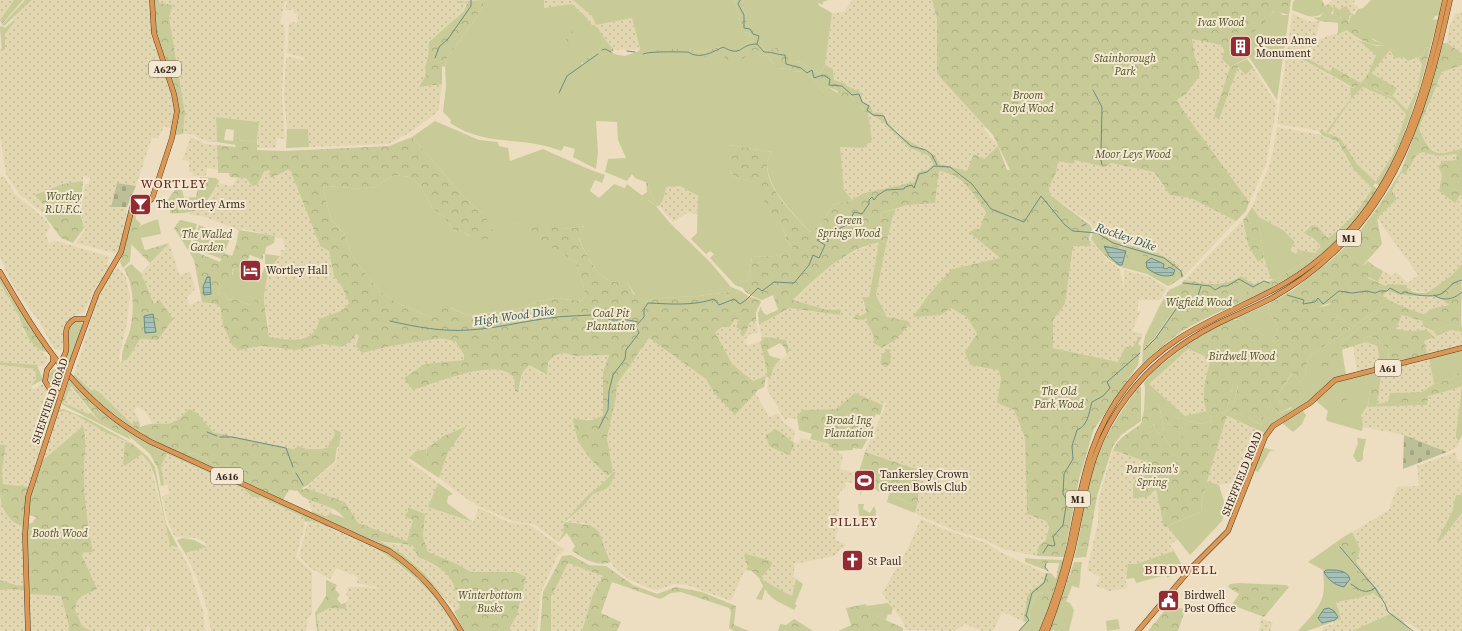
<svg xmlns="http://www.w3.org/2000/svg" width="1462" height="631" font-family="'Source Serif 4',serif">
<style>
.farmland{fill:url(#farmland-dots)}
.green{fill:#c8cb97;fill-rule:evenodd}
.forest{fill:url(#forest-crowns);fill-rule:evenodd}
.cemetery{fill:url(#cemetery-stones)}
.water{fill:url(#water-rules);stroke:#6c8d83}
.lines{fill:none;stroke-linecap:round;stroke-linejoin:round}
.stream{stroke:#6c8d83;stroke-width:1}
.highway-casing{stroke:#543d2e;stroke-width:5.5}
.highway{stroke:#db9854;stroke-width:4.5}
.highway-bridge-casing{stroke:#543d2e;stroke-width:5.5;stroke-linecap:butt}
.highway-bridge{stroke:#db9854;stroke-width:4.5}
.labels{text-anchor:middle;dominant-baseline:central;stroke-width:4;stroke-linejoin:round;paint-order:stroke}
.shield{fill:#f4e8d2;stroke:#6f6254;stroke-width:1}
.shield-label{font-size:10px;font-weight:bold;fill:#36281e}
.park-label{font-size:11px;font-style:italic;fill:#4a5225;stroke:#f4e8d2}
.poi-label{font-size:11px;fill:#36281e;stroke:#f4e8d2;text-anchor:start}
.street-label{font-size:11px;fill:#36281e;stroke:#f4e8d2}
.water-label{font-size:12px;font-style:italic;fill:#2d5651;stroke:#f4e8d2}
.quarter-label{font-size:13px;letter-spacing:1px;fill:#62281e;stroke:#f4e8d2}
</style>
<defs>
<pattern id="farmland-dots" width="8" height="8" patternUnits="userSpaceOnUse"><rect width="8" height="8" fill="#e2d7b0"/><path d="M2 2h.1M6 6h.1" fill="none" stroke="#c2b997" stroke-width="1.8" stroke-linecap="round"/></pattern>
<pattern id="forest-crowns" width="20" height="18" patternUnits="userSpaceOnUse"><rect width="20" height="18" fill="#c8cb97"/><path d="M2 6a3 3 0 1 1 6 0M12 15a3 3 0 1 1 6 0" fill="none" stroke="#acae82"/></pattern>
<pattern id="cemetery-stones" width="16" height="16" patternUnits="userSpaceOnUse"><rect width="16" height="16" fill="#bdbf96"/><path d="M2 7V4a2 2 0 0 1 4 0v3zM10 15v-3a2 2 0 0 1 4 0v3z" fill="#a3a481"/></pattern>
<pattern id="water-rules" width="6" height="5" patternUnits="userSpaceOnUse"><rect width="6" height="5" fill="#a5c0b6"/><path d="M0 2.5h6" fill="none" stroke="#879c93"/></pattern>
</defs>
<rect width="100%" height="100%" fill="#eddec2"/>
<path class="farmland" d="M0,0h14l-14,20z
M32,0h119l2,32 21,68 1,19 -3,10 -8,-3 -6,13 -6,-2 -16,49 -19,-3 -6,24h16l-1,8 2,1 -8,34 -5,3 -39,-10 9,-13 -4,-17 4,-29h4l1,-7 -7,-1v5l-21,3 -26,11 10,13 -4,4 -23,-18 -13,-20 -6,-39v-87l5,2v-16l10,-13 -2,-2z
M159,0h298l11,2 -4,9 -35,31 -1,16 -3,9 1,8 -6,12 22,-3 -3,25 -4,5 -26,19 -21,11 -79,3 -1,-18h-21l-3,-34 2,-37 3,-1 15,3 1,-2 -18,-5 2,-29 4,-2 4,1 1,-6h-2l1,-3 -4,-1 1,-4 -9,2 2,-10h-2l-5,22 4,2 1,8 -3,63 3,43 -8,-1 -1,10h-19l2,-26 -43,-5 1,25h-8l-19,-8h-7l2,-21 -16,-96 4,-12 -14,-2z
M544,0h31l17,16 4,9 36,-7 8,31 -26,1 -13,-14 -4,-9 -5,-2 -6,-8 -14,-13 -28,4z
M852,0h80l5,19v55l49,53 -2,2 14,17 -14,13 -16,13 -29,-8 -13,-15 -14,-6 -21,-17 -6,-11 -12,-2 -10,-11 -3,-11 -13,-5 -2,-3 -11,-3 -1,-11 -8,-4 7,-52 12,-1z
M1332,0h24l-3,3 5,4 -6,6 -3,10 -20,-19z
M1462,12v40l-15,-9 2,-15 6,-14z
M1292,14l20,8 8,-1 -5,18 2,2 8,-4 22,-7 29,25 -7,17 -8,11 -27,-16 -3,5 -43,-25z
M1192,39l29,6 3,5 -2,9 8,8 -16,49 5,4 19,-53 8,8 7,-8 24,38 -11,59 -20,47 -62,65 -2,-5 -70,-31 -18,-11 -3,-6 -41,-28 -1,-8 7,-14 2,-13 16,4 1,-4 36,3 43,9 10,17 14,-87 -1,-2 16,-14 7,-14 -5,-14z
M1390,49l18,12 10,-3 4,6 -5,26 -10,20 -14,-14 4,-8 -26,-14z
M1287,51l63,36 1,11 -25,34 -49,-8z
M1462,65v83l-12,4 -9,1 -9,-3 -6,-4 -7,-18 23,-56z
M1363,87l30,13 13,14 -14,42 -16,26 -19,-18 -17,-26 -12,-5 24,-35z
M868,114l14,7 28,27 19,8 4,8 -6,6 -9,2 -4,10 -50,11 -12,7 -8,-10 -5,-43 24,1 8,-8z
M1277,127l45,8 15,7 17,28 18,18 -21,31 -23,19 -10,-11 -14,6 18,13 -7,7 -16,-3 -3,4 -6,-4 5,-8 -12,-12 -24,-13 -7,-10 17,-41 4,-15z
M191,137l14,7 12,1v24l-10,-1 -1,8h-13l-1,-4h-3v-11l-7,-1z
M1423,152l14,4 20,-2 -1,6 -12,1 -6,5 4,9 -3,16 23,5v68l-10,11 -25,18 -41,-7 -8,-4 5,-11 9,5 4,-4 12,11 10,-8 -41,-57 20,-19 -5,-8 8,-16 2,-2h3l12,-19z
M290,169l30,77 9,5 5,25 8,11 7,16 -6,7 -24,9v9l-8,8 -20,4 -22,-3 -1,-18 -4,-18 1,-13 8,-25 7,-7 1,-6h4l-2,-11 -39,-10 -5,1 -37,-14 -11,-1 -1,-2 18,-10 10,-20 11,3 4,-1 5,-8 8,1 6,8 5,-1 8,-15 5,1v7z
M939,171l10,1 25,20 12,20 -6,16 -10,4 30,26 -48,11 -11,46 10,-8 16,10 10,18 -12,17 33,18 3,8 -4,25 17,7 11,28 2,76 19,7 3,6 -3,13 -7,5 -2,11 -35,-7 -14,-8 -35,-11 -37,-16 6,-43 -57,-19 21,-48 -2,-1 -1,2 -28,-12 -19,16 -34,1 -5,9 -9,-1 -3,3 -18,-32 1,-11h2l4,-12 13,-11 2,-4 -3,-11 -24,1 -3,-16 30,-17 51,7 1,-5h-14l-34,-9 29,-29 20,-15 34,-15h3l-10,55 -7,1 4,16 -6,2 -4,-2 -2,5 13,-1v5l7,14 -1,6 9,5 13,-8 1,-21 -9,-2 -11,-22 16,-76 4,-10 12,-4 27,-2z
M4,176l11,18 31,26 4,7 -4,7 3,10 4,-3 7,1 50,15 -3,7 3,2 -8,14 -4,3 -14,29 -10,4 -9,9 -2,21 -2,4 -7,-1 -15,-28 -18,-23 -11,-18 -10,-23v-79z
M680,186l18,10v18l-11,-1 -14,9 -14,-16 4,-6 2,-13z
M1243,220l5,25 10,17 6,-4 7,21 -18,5 -12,-8 -14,8h-25l-18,-4z
M1090,240l16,19 14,10 4,21v-20l24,6 19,12 -7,12h-21l-2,11h4l-9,20 10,3v3l-3,1 -6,9h-8l-7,15 -65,-14v-28l12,-16 8,-58h18z
M169,243l11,33 10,-5 5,18 -8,8 2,8 10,-4 17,3 4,3 3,18 12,22 13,2 14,-3 34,4 28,-6 17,3 9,-5 6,-8 3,1 3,18 29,-7 51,-8 14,4 8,13v5l-39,4 -12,26 50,-16 31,-5 10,2 10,6 1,14 6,-6 1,-12 7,-8 15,10 3,-2 1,-11 7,-7 9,-2 12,3 33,-1 -6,17v43l-3,3 -18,2 -7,-2 16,42 17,16 -5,7 -17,14 -22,26 -1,10 -5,9 -23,-17 -22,-4 -33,-14 -13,-8 -28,-21 9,-26 20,-26 -24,10 -18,13 -10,2 -8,9 30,23 -10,24 45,15 6,-14 29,14 22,3 35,25 -7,5 -17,37 -4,39h-29l9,-16 -2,-43h-44l-14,-8 -29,-12 -5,-15 2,-23 -17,-7v5l5,8 -6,22 -49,-19 -13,-21 -39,-14 30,-26 5,-31 -8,-4 2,7 -8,14 -4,3 -18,-2 -7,-3 -4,3 -6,-1 -76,-16 -7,-8 -26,-4 -14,6 -13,-3 -6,-11 -9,-5 -3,4 5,9 -7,4 -34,-33 -7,-1 -17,-16 25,-79 6,-12 12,-16 9,10 4,19 -3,27 -8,34 1,5 7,-2 13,-21 19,-40 -5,5 -13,-31z
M0,283l19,33 5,16 23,25v4l-3,5 -44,-4z
M1387,291l21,5 28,1 8,2 5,6 -15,3 -9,6 -24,-7 -18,-11z
M1402,315l20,6 1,5 11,5 3,5 14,-6 11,1v16l-34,8 -4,-14 2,-11 -17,1 -13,-2z
M735,319l15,3 6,-1 2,12 -8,1 -6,7 4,4 12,-3 7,29 -1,5 -13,5 -21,-17 -18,-32 8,-5 8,-1z
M649,338l57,41 9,15 19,20 21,-22 14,25 9,-4 5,9 12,9 -2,11 4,1 4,-5 28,6v2l14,9 -3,14 15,4 -2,10 -7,-1 -1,7 -2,-1 -6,10 2,1v11l-3,8 5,2 -6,20 11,4 -12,12 -39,8 -2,14 3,1 -4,17 -32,-17 12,-14 -27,4 -14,32 -44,-16 -13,-1 -16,6 -7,-1 -23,-10 -15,-13 -12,-28 -18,-15 -16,-1 26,-28 13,-5 9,-17h-2l-6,-34 9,-41 1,-13z
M1366,342l11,4 1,15 -4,6 -5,4 -12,2 -4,-27z
M1188,349l24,10 -7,20 -1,21 2,11 -21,5 -36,-32z
M1429,358l5,26 -12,8 -32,1 -2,9 -12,2 5,-32z
M0,365l35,4 1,10 -5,7 2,3 9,-5 11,14 -9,43 -15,46 -26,-3 -1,-14 4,-25h-6z
M70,386l20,26 -1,2 -24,-10 -1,-2z
M1462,386l-6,46v6l3,3 -2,6 -10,5 -43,-17 -41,-8 -2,-12 7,-10 1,2 58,-2 1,-9 23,-6z
M64,411l12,4 49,27v24l17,-12 8,10 20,80 8,3 11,20 14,44 2,20h-55l-1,-4 -2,-1 -1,5h-55l-9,-5 -7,-16 2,-9 5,-5 15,-7 -16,-36 12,-2 -8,-43 -2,-43 1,-21 2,-7 -3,-11 -40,34v-6l15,-42z
M1227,415l38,18 -19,48 -27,4 -12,-4z
M1113,450l34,12 -14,22 23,4 8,38h3l11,13 -7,5 -2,-1 5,8 -38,13 -11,11 2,13 -18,3 -13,-5 4,-9 -13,-7 11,-48 1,-25z
M1456,452l1,8 5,2v33h-6l-4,17 -15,29h3l22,-29v119h-41l-29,-18 -40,18h-30l1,-4 11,-3v-2l7,-3 -5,-17 23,-4 14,-5 11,5 -28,-36 4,-13 -8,-17 37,-22 8,-23 22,-1 -2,-20z
M167,454l76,34 9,9h8l43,20 2,8 -9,32 16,15v41l-5,7 -1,11h-95l-3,-19 -11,-34 -12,-25 22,-7 -3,-4 -8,-4 -20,-1 -3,-3 -6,-15 -5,-23 7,-2 -1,-9h-4l-3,-19z
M307,498l24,9 2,7 -8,2 -13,-5z
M0,500l9,18 6,6 7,2 3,59 -6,1 -19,-6z
M921,519l25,11 41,13 13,9 45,21 -1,8 -16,13 -5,27 -21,-9 -9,19h-10l-18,-7 -10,7 -49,-1 -4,-10 -20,-27 25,-43z
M311,520l59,25 24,17 29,24 20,22 12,23h-136l-2,-15 12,-8 17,1v-6l3,-5 -3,-3 2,-8h20l8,2 1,-2 -20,-4 1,-6 -22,-9 -6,11 -20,-11 -11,-12 9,-35z
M382,541l16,4 9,-2 7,3 4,11 30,16 10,20 2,15 -5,2 -31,-37 -23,-20z
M568,563l36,13 -11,18 -11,37h-31v-34z
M15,589l10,2v40h-25v-41z
M28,594l33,2 8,30 -1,5h-39z
M1261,618l12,5 -3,8h-11z"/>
<path class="green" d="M25,0h7l-28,26 -2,-1z
M485,0h59v8l28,-4 14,13 6,8 5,2 9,14 -7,9 -18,13 2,2 24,-12 18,3 14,-5 1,-3 -8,-30 -36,7 -4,-9 -19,-16h163l-2,2 4,9 4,21 7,1 1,5 -2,4 -13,10 -11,-6 -23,6 -12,-3h-24c32,9 57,5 90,0l5,6 7,1 12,13 9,-1 5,4 10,-1 14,11 6,10 5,-5 21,13 -1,-6 20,20 4,26 -9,8 -23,-1 4,43 8,10 -19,5 -13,20 -10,7c-16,-19 -43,-42 -43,-69 0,-3 3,-8 5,-11l-42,-7v27l4,5 20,5 8,-4 9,36c7,4 15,18 15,26l7,8 -17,8 -24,1 -4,23 -13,5 -25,-27 4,-4 -4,-3 -4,3 -15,-15 6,-6 1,-37 -18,-10 -14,1 -3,13 -4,6 -7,-8 -4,-15 -13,-5 -3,-4 -5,7 -22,-9 3,-13 18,-1 -8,-18 -1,-18 -21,-1 2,31 -2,17 -23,-12 2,-8 -11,-3 -3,5c-38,-16 -74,-3 -111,-28l1,-3 -8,-8 3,-26 -1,-20 3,-10 33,-45z
M744,0h84l-5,2v3l-4,-2 -1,2 14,8 -7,52 -5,9 -21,-13 -4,2 -29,-12 -6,-11 -12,-14 -6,-23z
M1295,0h22l8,11c-10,11 -21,3 -33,-1l1,-8z
M1371,0h71l-3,15 -4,1 -2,4 5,-1 -8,29 -4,-1 -4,9 -14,5 -5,-4 -8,1 -5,-8 -19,24 -2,-2 7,-17 -18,-15 19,6 9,-1 -24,-11 -13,-11 3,-10 2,2 4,-6 5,-1z
M1334,6l5,4 7,-4 4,5 -1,8 -5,1 -6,-6 -1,2 -4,-1z
M1276,10l7,5h6l-12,85 -28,-43 -19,10 -8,-8 2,-9 23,-7 -1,-5z
M14,20l1,1 -10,13v16h-3l-2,-23 1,-1 4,2z
M1288,47l43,25 -2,2 -42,-23z
M1422,64l3,5c-12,41 -25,80 -45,117l-5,-3 17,-27 14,-42 -13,-14 -30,-13 -11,11 -24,35 -2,-1 25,-34 -1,-11 4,1 8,-6 29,15 2,-1 14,14 10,-20z
M216,117l43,5 -2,20 -20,-2 -1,5 -19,-3zM226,129l8,1 -1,11 -9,-1z
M435,121l44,19 19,2 1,4 9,2 2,13 33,-12c21,9 41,19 62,26l-3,8 -7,-3 -5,11 9,7 15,-14 11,4 2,-4 29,22 14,17 40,39 21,25 -2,5 -31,4 -41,2 -11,3 -11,-6 -8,-13c-5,0 -11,0 -16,-1 -15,-4 -27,-30 -32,-43l5,-12 -20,3 -51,-6 63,39 10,34 -5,5 -26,-3 -19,4 -17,7 -52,6 -16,-7 -21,9 -34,-15 -16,-11 -20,-24 -9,-14 -7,-20 -13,-13 -8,-32 4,-2 36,3 12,-2 19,-12 16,2 11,10 11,21 12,9 11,15 6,-2 8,6 15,-21 -18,-16 -54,-62z
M287,129h21l1,18 -23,1z
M1252,207l7,10 24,13 12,12 -5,8 6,4 3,-4 16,3 -6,7 -35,20 -3,-1 -7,-21 -5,-33h-8l-4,-10z
M896,209l-4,10h-12l1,-6z
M158,219l3,15 -20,4 4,13 -6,1 -8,-8c1,-18 13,-20 27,-25z
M199,225l31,13 -8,21 -31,-12z
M1356,240l19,12 -12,13 -8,-4 -10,-10z
M887,241l-11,54 11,22 -23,-15 -2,-5h7l10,-55z
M1126,251l7,8 -1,-7 19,6 -5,4 27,13 2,-5 3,6 -10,10 -21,-12 -26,-7z
M265,254l15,2c-11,11 -16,29 -16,45l-14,4 -16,-6 -5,1 -5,-7 -5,2 -1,-6 15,-15 -1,-3 4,-3 13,3 -2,7 7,3 1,-2v2l4,1 6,-16z
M1374,266l9,5 -5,11 -10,-5z
M0,275l7,16 15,22 -3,3 -19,-33z
M1241,283l11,6 -22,10 -3,-10z
M741,291l7,5 -8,4 -16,3 3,-7z
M1173,294l8,5 -30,44 -8,3 2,-10 15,-31 7,1z
M1331,303l3,11 19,13 27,-20 3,1 -43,36 4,5 -2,1 4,25 -9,2 -28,25 -35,20 -9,11 -44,-20 5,-1 7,-26 5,-2 -4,20 -3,8 18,6 12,7 7,-20 6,2 4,7 14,-6 -8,-5 -4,1 -3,-8 15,-22 -8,3 -5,-10 7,-6 6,12 8,9 5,-6 3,-19 42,-28 -33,-22 9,-1z
M1268,304l1,8 9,15 -5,15c-11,-6 -15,-13 -28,-15l-3,-7 -7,-1z
M79,321l3,2 1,3 -16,46 -5,-9c11,-15 1,-27 11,-40z
M1451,324l10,4 1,-4v8l-11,-2 -14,6 -3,-5z
M1368,336l7,2 14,12 -1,11 5,4 -24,6c10,-7 11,-14 8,-25l-11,-4 -3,-4z
M1184,347l4,2 -39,35 36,32 21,-5 6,10 -10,3 -21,-5 -5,-2 -10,-13 1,19 10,6 4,-2 16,14 -4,3 -23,2 -6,-9 -13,-10 1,-3 12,7 -5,-27 -3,-2 -12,8 1,-22 -1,-5 11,-13z
M1462,350v23h-5l-4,5 -19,6 -5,-26z
M0,362l37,3 6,15 -12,6 5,-7 -1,-10 -35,-4z
M1381,372l-2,19 -5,-6 -4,3 -2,17 -7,10 2,10 -1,6 -35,-10 -1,-2 2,-8 -13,-11 22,-19z
M74,374l17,16 7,1 34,33 3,6 -45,-34 -17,-18z
M42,384l14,12 2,3 -14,42 9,-43z
M1462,386v49l-3,6 -3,-3v-6z
M62,401l3,3 24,10 1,-2 10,10 28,13 3,5 -64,-33 -5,-3z
M63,409l23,9 47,26 15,13 7,10 11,57 12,23 -8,-2 -15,-68 -5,-13 -8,-10 -10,-10 -27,-12 -29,-17 -12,-4 -6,1 1,-2z
M1303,411l3,4 -4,9 -9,8 -12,-10z
M333,428l8,4 -2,15 -12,1 8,-14z
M1357,438l9,1 -3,14v6l-3,3h-3l-4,-6 5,-13z
M147,443l169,77 -11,2 -2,-5 -43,-20h-8l-9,-9 -76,-34z
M1263,447l12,4h-5l-12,21 -4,-2z
M426,449l3,16 -4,4 -16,-11 7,-7z
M196,453l33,21 46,22 -94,-42z
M613,472h3l-6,13 -4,4 -13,5 -10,12 -19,17 22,-26 17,-14z
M1207,481l12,4 6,20 3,1 -6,15 -32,34 -23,-29 34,-14 1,-14z
M438,483l15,11 -5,2 -1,7 26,19 -45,-15z
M0,493l15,26 10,2 -2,15 -1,-10c-13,-3 -22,-19 -22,-33z
M889,494l28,12 -2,7 -28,-11z
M1456,495h6v18l-22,28h-3l15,-29z
M858,504h6l-1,5 7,4 4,-7 2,5 -1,8h-14l-2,-5z
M312,511l13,5 8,-2 14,5 14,11 40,23 23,20 27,32 -29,-31 -24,-19 -19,-12 -67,-30z
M1352,532l8,17 -2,8 -16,-19z
M183,538l11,2 13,7 -22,6 -8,-13z
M1335,543l23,27 -10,16 17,10 -6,2 -23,4 5,17 -34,12h-9c9,-11 22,-22 25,-36 2,-8 0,-18 0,-25l-15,-8z
M1077,547l11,1 -2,9 -12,1z
M1174,551l8,14 -13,9 2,2 -4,2 -1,-3 -30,8 -2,-5 -8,1 2,-15h8z
M1025,558l12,1 2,4h6v4l3,4 -23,-9z
M759,578l33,18 4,-17 7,5 -8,20 2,1 -3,5c-11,-7 -23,-9 -29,-21l-3,11 -6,-1 7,-13z
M1040,592l11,9 -11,30h-16l6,-9c-2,-10 2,-23 10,-30z
M1065,601l5,2 4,7 -5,21h-15z
M888,603l5,5 -2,7 -3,-1 -2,6 -19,-8 -1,-6z
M1392,613l10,7 9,11h-59z
M1118,619l2,10 -13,2 -1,-10z"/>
<path class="forest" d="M14,0h9l-21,24 -2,-4z
M154,0h5v3l14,2 -4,12 16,96 -2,21 -8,1 3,-25 -22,-79z
M485,0l-4,11 -33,45 -3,10 -3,1v17l-23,3 7,-12 -1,-8 3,-9 1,-16 35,-31 4,-9 -2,-1 -5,2 -5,-2z
M736,0h8l-2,3 6,23 12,9v5l6,11 13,-4 16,16 4,-2 21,13 5,-9 8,4 1,11 11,3 2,3 13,5 3,11 7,3 3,8c12,-3 12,6 18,13 12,14 29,20 44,29l4,9 28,7 7,-17 10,5 14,-13 9,24h3l-17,-35 -56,-61v-55l-5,-19h359l-2,15 -15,-4 -11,13 -17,14 2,8 -4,6h-5l-4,-4 -11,2 -3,-5 -29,-6 3,19 5,14 -1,5 -13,17 -9,6 11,18 61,84 -3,9 -10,10 -45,-23 -21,-3 -16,-23 -43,-9 -6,4 -30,-7 -1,4 -16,-3 -2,12 -7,14 1,8 40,30 2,4 -3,9 2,8h-18l-8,58 -12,16v28l65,14 7,-15h8l6,-10h3l-4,7 3,2 -3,19 -44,64 -15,50 -15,78 -27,-1 2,-11 7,-5 3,-13 -3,-6 -19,-7 -2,-76 -11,-28 -17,-7 4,-25 -3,-8 -28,-5 -5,-13 12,-18 -10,-17 -16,-9 -10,7 -28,2 17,-24 22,-24 48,-11 -31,-26 11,-4 6,-16c-11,-17 -25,-39 -47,-41l-4,32 -27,2 -27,8 -1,6h12l-5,22c-39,4 -67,33 -94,59l34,10h14l-1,5 -51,-7 -30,17 -1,-12 3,-7 1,5 4,4 12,-5 -5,-15 -11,5c-7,-3 -16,-5 -19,-12l-8,-3 13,-5 4,-23 24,-1 17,-8 -7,-8c0,-10 -8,-19 -15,-26 -8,-8 -10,-25 -9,-35l-8,3 -20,-5 -4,-6v-26l42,7c-2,3 -5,8 -5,11 -1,27 27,51 43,69l10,-7 13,-20 19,-5 12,-7 50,-11 4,-10 9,-2 6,-6 -4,-8 -19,-8 -28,-27 -16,-9 -17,-17v5l-12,-3 1,-6 -10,-4 -5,5 -6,-10 -14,-11 -11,1 -4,-4 -9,1 -12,-13 -7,-1 -5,-6 -21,17 -13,-12 -29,5 -8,-5 -39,1v-3l20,-3h24l12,3 23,-6 11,5 13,-9 2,-4 -1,-5 -7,-1 -4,-21 -4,-9z
M1317,0h5l3,6 4,-2 5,5 -3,5 6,2 1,-3 3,5 8,1 -1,3 14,12 6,-2 5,8 14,5c-16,2 -28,-5 -40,-15l-9,4v-11l-18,-2 -7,-3 7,-1 4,-5z
M568,28c7,2 8,12 3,19l-10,-15z
M606,41l8,9 -2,2 6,4 -11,-3 -23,12 -2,-3 17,-12z
M1443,43h4l15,10v12l-20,7 -23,56c10,26 16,30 43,20v48l-2,-1 -5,8 -16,-12 3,-16 -4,-9 6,-5 12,-1 1,-6 -20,2 -14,-4 -6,2 -12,20 -3,-1 -2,2 -8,16 5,8 -20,19 5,26 -7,8 -19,-12 -11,11 9,8 3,-3 2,3 -3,2 8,4 4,-4 6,5 -6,12 18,8 2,-2 17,1c5,8 13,8 22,8l25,-18 10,-11 -1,65 -10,-5 -17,7 -11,-5 -1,-5 -20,-6 -6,14 13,2 17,-1 8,7 -10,4 4,14 -35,10 -5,-4 1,-11 -14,-12 -7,-2 -5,2 3,4 -22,7 -4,-5 43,-36 -3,-1 -27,20 -19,-13 -4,-11 -12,4 32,22 -42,28 -3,19 -5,6 7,8 4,1c-8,12 -21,16 -33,23l-4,-7 -6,-1 -7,19 -12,-7 -19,-6 4,-8 4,-19 -5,1 -7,26 -5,1 6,2 -25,83 -1,14 -37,15 -8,-38 -9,8 -14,1v-14l14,-22 -34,-12c5,-12 18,-19 28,-26l3,-14 12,-9 3,3 5,28 -11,-8 -2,3 13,10 6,9 2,-8 6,-3 9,3 6,6 3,-3 -15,-14 -4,2 -10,-6 -4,-16 3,-4 10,14 5,2 21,5 10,-3c-14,-18 -7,-42 -1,-62l-27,-12c16,-10 38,-29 58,-27l3,7 9,2 19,13 5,-15 -9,-15 -1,-8 25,-14 38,-30 24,-22 25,-34 21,-33 16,-43zM1387,291c7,2 15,4 22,5 14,0 30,-2 40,9l-15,3 -10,6c-15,-5 -28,-9 -41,-18zM1292,373l8,9 -12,5 -6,10 2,5 -4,2 -3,-8z
M1426,47l4,1 -5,21 -7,-11 4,-2z
M1247,59l6,8 -7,8 -8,-8 -19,53 -5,-4 16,-49z
M1333,67l28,16 -7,5 -25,-14z
M1369,72l28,16 -5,9 -30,-15z
M1319,130l21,8 17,26 19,18 -3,4 5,3c-23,36 -55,68 -92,90 -33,20 -71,32 -104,52 -14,10 -27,21 -40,33l1,-18 9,-3 29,-44 -8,-5 -6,12 -7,-1 9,-15 13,-6 2,-4c20,4 40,8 57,-4l12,8 21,-4 35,-20 12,-14 -7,-7 -10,-6 8,-8 6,2 10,11c21,-17 30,-26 44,-50l-18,-18 -16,-28 -16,-7zM1241,283l11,6 -22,10 -3,-10z
M412,137l54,62 18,16 11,19 -2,5c-12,2 -23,-1 -32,-9l-6,2 -11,-15 -12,-9 -11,-21 -11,-10 -16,-2 -19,12 -12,2 -36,-3 -4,2 8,32 13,13 7,20 9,14 20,24 16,11 34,15 5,-11 15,2 17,7 52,-6 17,-7 19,-4 26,3 5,-5 -10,-34 -64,-39 46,2 6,4 20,-3 -5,13c5,12 17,38 32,42 5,1 11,1 16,1l7,13 7,-1 5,7 11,-3 41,-2 31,-4 2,-5 10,4 -14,5 -3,7 11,-6 5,3 8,-4 12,4 1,2 -5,10v9l-6,1 -6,14 -4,-1 1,-5 -5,-3 3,-7 -4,-1 -5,8h-8l-7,5 17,32 21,17 13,-5 1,-5 -7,-29 5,-5 21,3 3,11 -2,4 -2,-7 -5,-5 -13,7 3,6 11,3 -7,7 -4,13 -4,-3 -2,11 -6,3 -23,25 -20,-21 -9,-15 -57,-41 -32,46 -1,13 -9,41 6,34 -5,4 -17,-16 -13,-19 -5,-21 1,-2c9,3 22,3 29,-3v-43l6,-17 -33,1 -12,-3 -9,2 -7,7 -1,13 -18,-10 -7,8 -4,19 -3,-1 -1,-14c-3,-2 -7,-5 -10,-6 -22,-7 -69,12 -91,19l-9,-12 21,-14 39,-4v-5l-8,-13 -14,-4 -51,8 -29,7 -6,-7 3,-10 -3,-2 -6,8 -9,5 -17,-3 -28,6 -34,-4 -23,4 -7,-5 -9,-20 -3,-18 -4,-3 -14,-2 -8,-42 -4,-7 1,-3 29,12 4,-9 8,3 4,-11 3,-15 36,6 -1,7 -8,4 -1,7h-2v6l-13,-5 -7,15 -7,-2 -4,2v6l-14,13 1,6 5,-2 5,7 5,-1 16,6 5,-5 9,1 5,36c19,3 48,8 50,-18l24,-9 6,-7 -7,-16 -8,-11 -5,-25 -9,-5 -30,-77 -20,9v-7l-5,-1 -8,15 -5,1 -6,-8 -16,-1 -1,-4h-11l-1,-28 18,2 2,-7 20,2v8l28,1 104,-5z
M200,177l16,1 3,3c-14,25 -18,34 -49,32v-6l-3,-6 8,-11h7l2,8 12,-1z
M83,181l-3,31 4,16 -11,15 -12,-5 -19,-26 4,-5 -11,-12 28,-11z
M646,182l2,1 4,15 7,8h-3l-7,-6h-5l-3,-4 6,-4z
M133,209l2,3 1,7 5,5 -9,14 -2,23 -7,7 -3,-6z
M1247,215l4,10 8,-1 5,34 -6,4 -10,-17 -5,-25z
M180,220l17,4 -9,26 -14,-22z
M1094,230c7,2 12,7 19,10 23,10 60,11 71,36l-15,10h-1l10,-10 -3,-6 -12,-2 -9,-9 -22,-6 2,6 -7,4 -1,-12 -7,14h3l-1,2c-13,-6 -22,-17 -30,-28z
M169,243l-19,20 -11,-11z
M131,264l10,9 13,31 5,-5 14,20 -15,21 -18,-1 -13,21 -5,1c-1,-14 7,-23 9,-36 3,-18 3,-40 -7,-56z
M864,302l23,15 21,4 2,3 -15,16 -13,8 -9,-5 1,-6 -7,-14v-5l-4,2 -9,-1 2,-5 4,2 6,-3z
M22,313l25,39c-15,-2 -24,-23 -28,-36z
M888,349l3,1 -2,4 2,2 -1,8 -5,3 -5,-4 2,-8z
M1333,349l4,2 4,-1 -12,17 -3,10 -7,-2 -2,-7 5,-14z
M58,368l7,9 -3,10h-9c-5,-6 -6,-10 -1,-17z
M1457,373h5v13l-11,4 -23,6 -1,9 -59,2 2,-19 4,-4 5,7 -2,13 11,-2 2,-9 32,-1 12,-8 19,-6z
M69,380c31,34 58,52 98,74l-6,12 3,19 -3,1 -3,-17 -8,-15 -22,-19 -28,-13 -29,-36 -7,16 -2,-1z
M1139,387h2v34l-20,14 -8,11 -16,50 -9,52 -11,-1c5,-24 8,-49 14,-72 9,-32 28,-62 48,-88z
M1343,389h5l5,8 -2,3 -4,-1 -2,4 -4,2 -5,-7v-4z
M855,393l28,12 -3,10 -4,-1 -5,11 3,2 -12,22 -9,-1v2l-16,1 -8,-5v-2l-19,-5 2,-5 -13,-4 -2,-13 5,-7 34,-1z
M189,409l8,4 16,19 75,16 6,1 4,-3c13,6 26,2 39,1l-2,14 -27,24 -6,3 1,2 3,-2 39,14 13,21 49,18 6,-21 -8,-4 1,-3 2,-1v-5l17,7 -2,23 5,15 29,12 14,8h44l11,5 -9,38 -9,16h-44l-10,-20 6,-3c-6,-33 -13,-38 -42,-51l-5,-11c-9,-4 -21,-2 -32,-5 -6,-2 -13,-7 -20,-11l-3,2 -8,-3c-10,-30 -44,-22 -52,-38l-9,-1 -6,10 -54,-26 -33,-21 -15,1 -46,-24 -3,-6 7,-4 1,7c24,-9 28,7 49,-18z
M83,426c5,15 0,33 1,49 0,28 4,50 9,77l-12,1 16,36 -15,7 -5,5 -2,9 7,16 9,5h-23l1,-5 -8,-30 -33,-2 -1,-69 6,-3 3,-5 -8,-2 3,-25 12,-30z
M467,426l-19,26 -9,26 -14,-9 4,-4 -3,-16 18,-13z
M776,429l17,13 1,4 -5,9 -20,-9 -3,-11z
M125,442l7,2 10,10 -17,12 -2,-2z
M0,445h6l-4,25 1,14 26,3 -4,34 -7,1 -3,-2 -15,-27z
M865,452l57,19 -5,35 -28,-12v-2l-9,-2 -1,2 -5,-4 -12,-2 -1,9h-1l1,-6 -6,-4z
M311,520h5c35,14 73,28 101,54 17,16 30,37 42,57h-4c-11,-33 -55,-68 -85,-86 -18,-10 -40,-17 -59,-25z
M567,522c41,5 28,7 44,40 -14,5 -27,-3 -39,-11l3,-5 -8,-13 -9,9 5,-9 1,-10z
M1342,538l5,3h5l3,4 -2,4 5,8 -2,5 28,36h-5l-6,-5 -8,3 -17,-10 10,-16 -23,-27z
M746,554l25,7 1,4 -12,14 -8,-8 -6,-1 -3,3 5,-6 -4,-12z
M571,555l18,10 17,1 27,19 24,9 19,-7 26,5 34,14 -2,19 15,6h-15l-5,-3 2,-16 -2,-4 -48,-16 -10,1 -11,6 -48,-17 -11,31 20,9 -4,9h-35l11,-37 10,-18 -35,-13 -17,34v34h-11l3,-39 17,-32 2,-4z
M1037,559l27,1 -13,41h-9l1,-7 -3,-2c-8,6 -12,20 -10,30l-6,9h-6l8,-9 -3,-1 5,-27 16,-13 1,-8h6l5,6 3,-16h-20z
M1074,562h8c-2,10 -1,17 -3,26l-7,-2 -17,44 -5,1z
M0,580l19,6 6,-1v6l-10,-2 -15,1z
M326,580l11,5 -2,4 5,6 -3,4 4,5 5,-1v6l-17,-1 -12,7 2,16h-2l-2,-18 11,-17z
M1238,583l48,2 3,2 -25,30 -32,-12 7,-11 -11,-7 2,-3z
M866,604l2,8 35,16v3h-65l13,-6 -5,-17z
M1170,604l15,6 -7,21h-30z
M794,619l19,12h-35l2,-7 6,1z"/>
<path class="cemetery" d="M117,183l19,3 -9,21h-16z
M1404,435l43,17 -44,17z"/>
<path class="water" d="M1104,246l22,5 -4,14h-3l-10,-9z
M1151,258l13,6 -1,4 4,1 2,-2 6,3 -2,5c-10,3 -18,-1 -26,-7l-1,-6z
M207,277h3l1,17 -7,1 -1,-8z
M153,314l3,18 -11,1 -1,-17z
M1326,570c8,0 21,-1 24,9l-6,8c-9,-2 -16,-7 -20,-15z
M1329,608l5,3 4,6 -3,3 -13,3 -4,-5 6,-9z"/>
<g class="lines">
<path class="stream" d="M740,0l-2,4 6,11v13l6,1 3,5 6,2 -2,8 7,8c10,0 13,3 21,3l1,9 15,4 6,5 5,-3 2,8 9,-3 7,4 -1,6 13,1 10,9 7,-1 3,8 7,4 -2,4 6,5 11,1 3,8 24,22 15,4 6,5 5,10
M602,50l3,-1 6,3
M627,51l8,1
M643,54c6,-3 35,-2 44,-2 3,0 5,3 8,3 9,2 20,-4 28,-8 20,11 15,-3 34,-3
M435,58l4,-11 9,-8 23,-33v-6
M1093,90l9,17 -1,47
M559,93l8,-17 31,-22
M1101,160l1,5
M1082,226l4,-2
M1183,283l27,3 5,4 7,-4h5l12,-7 14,8 11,-6 5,2
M1287,295l17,5 -1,4 12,-2 3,-4 5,6 16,-13 13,2 15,-2 8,2 5,-2h7l3,-3 11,6 4,-2c9,3 26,6 36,2 9,-5 8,-11 21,-14
M1434,295c9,7 21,4 28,-3
M390,321c26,6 53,11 79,9 35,-2 69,-13 103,-14 12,0 29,-4 38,4h18l10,2
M1144,350l11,-11 26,-37 5,2 3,-2 3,3 4,-3 5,-16
M599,428l9,-18 1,-19 4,-16 12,-16 1,-9 13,-17 -3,-7 8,-9v-8l4,-6c23,1 45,3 66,-4l5,6 15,-6 6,5 6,-4 12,-12 4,3 12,-9 20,1 15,-18 4,-10 6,3 6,-13 -8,-5 6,-3 2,4 3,1v-5l8,-4v-4l4,1v-2l9,-4 5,-12 8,2 7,-10v-4l3,-3 2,3 4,-5 8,-5 18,-1 1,-2 7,-2 2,3 5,-14 8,-2 7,-6 16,1 22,17 19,25 33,13 17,-26 24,29 8,6 24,2 16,10 51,15 17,13 1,6
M207,432l10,4
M220,437h12l54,11 7,19
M296,473l7,12
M1340,547l35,41 10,16 3,8 25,19
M1043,553l5,-8 5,1 2,-1 -2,-8 10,-12 4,-25 -4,-6 1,-20 9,-15 -1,-13 5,-16c11,-4 12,-18 15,-28l11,-6 7,-8 -3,-6 33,-29
M1046,563l-1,4 3,4
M1351,584c9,6 14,11 24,4
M1019,631l10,-11 -3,-4 6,-23 12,-10 3,-9"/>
<defs>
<path id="highway" d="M0,272c40,69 78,131 151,170l238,109c32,21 53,47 72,80
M53,356v6l-6,8 -2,11 5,8 11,5
M60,366c0,-6 5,-9 6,-15 2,-13 -5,-24 9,-32h12
M70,367l27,-74 24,-41 12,-48 4,-3h12l3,-2 20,-61 5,-27 -3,-17 -20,-61 -2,-33
M28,631l-3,-96 3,-38 36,-111
M1042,631c12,-28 21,-57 28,-87 12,-59 18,-109 57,-158 40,-52 88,-66 144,-95 117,-61 148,-171 174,-291
M1047,631c10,-27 19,-54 26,-83 13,-57 16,-102 54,-151 23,-31 53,-54 88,-72 18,-9 38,-17 57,-27 117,-66 151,-174 178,-298
M1138,631l55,-65 35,-35 37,-94 8,-11 37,-23 25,-23 127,-32"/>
</defs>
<use href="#highway" class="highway-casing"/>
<use href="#highway" class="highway"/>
<defs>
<path id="highway-bridge" d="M64,386l6,-19"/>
</defs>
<use href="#highway-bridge" class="highway-bridge-casing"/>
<use href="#highway-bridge" class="highway-bridge"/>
</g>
<defs>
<symbol id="building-square" viewBox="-11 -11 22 22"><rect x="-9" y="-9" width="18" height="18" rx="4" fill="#942b32" stroke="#f4e8d2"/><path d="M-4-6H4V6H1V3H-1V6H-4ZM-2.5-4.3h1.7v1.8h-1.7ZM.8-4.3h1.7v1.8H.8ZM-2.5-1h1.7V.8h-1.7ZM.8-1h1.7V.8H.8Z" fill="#fff"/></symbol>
<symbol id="bar-square" viewBox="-11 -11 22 22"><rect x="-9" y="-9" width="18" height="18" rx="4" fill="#942b32" stroke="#f4e8d2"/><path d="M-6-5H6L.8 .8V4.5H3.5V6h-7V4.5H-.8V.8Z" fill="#fff"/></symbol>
<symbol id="hotel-square" viewBox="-11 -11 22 22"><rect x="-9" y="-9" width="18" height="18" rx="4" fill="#942b32" stroke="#f4e8d2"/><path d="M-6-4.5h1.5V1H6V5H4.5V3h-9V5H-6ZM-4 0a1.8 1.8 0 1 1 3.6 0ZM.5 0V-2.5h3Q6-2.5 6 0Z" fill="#fff"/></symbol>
<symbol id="stadium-square" viewBox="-11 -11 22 22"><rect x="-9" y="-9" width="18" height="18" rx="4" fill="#942b32" stroke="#f4e8d2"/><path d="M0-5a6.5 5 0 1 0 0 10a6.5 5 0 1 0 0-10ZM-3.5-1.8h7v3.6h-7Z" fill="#fff"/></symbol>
<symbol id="church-square" viewBox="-11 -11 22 22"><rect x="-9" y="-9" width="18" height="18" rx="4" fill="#942b32" stroke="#f4e8d2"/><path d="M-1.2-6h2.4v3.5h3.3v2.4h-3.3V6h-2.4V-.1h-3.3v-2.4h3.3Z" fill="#fff"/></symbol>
<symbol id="civic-square" viewBox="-11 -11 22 22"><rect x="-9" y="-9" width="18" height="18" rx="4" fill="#942b32" stroke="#f4e8d2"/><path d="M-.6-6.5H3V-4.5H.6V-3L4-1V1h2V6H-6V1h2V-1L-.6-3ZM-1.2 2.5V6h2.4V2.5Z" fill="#fff"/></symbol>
</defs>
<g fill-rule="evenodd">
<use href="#building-square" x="1228" y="34" width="25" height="25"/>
<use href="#bar-square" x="128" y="192" width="25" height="25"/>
<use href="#hotel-square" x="238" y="258" width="25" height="25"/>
<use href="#stadium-square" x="852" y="468" width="25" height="25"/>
<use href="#church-square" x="840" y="548" width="25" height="25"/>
<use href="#civic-square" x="1156" y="588" width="25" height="25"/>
</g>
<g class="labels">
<g class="shield">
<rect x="149" y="61" width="32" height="16" rx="3"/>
<rect x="1337" y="230" width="24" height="16" rx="3"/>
<rect x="1375" y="360" width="26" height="16" rx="3"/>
<rect x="211" y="468" width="32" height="16" rx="3"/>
<rect x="1066" y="491" width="24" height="16" rx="3"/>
</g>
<g class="shield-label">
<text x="165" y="69">A629</text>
<text x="1349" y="238">M1</text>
<text x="1388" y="368">A61</text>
<text x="227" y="476">A616</text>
<text x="1078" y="499">M1</text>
</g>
<g class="park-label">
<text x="1221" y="22">Ivas Wood</text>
<text x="1125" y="58">Stainborough<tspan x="1125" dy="13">Park</tspan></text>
<text x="1028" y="95">Broom<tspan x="1028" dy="13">Royd Wood</tspan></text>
<text x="1133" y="154">Moor Leys Wood</text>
<text x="64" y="196">Wortley<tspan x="64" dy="13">R.U.F.C.</tspan></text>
<text x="849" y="220">Green<tspan x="849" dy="13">Springs Wood</tspan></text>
<text x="207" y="234">The Walled<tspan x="207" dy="13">Garden</tspan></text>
<text x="1199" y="302">Wigfield Wood</text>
<text x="611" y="313">Coal Pit<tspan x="611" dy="13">Plantation</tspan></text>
<text x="1242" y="356">Birdwell Wood</text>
<text x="1059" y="391">The Old<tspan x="1059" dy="13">Park Wood</tspan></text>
<text x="849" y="420">Broad Ing<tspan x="849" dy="13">Plantation</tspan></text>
<text x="1152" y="469">Parkinson's<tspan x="1152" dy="13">Spring</tspan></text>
<text x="60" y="533">Booth Wood</text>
<text x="490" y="595">Winterbottom<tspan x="490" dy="13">Busks</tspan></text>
</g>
<g class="poi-label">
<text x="1256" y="40">Queen Anne<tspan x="1256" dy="13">Monument</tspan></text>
<text x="156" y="204">The Wortley Arms</text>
<text x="266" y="270">Wortley Hall</text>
<text x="880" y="474">Tankersley Crown<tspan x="880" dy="13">Green Bowls Club</tspan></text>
<text x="868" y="561">St Paul</text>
<text x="1184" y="595">Birdwell<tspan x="1184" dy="13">Post Office</tspan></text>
</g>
<g class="street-label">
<text transform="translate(50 401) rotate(-71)">SHEFFIELD ROAD</text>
<text transform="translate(1242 474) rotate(-68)">SHEFFIELD ROAD</text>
</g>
<g class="water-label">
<text transform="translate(1126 237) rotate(19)">Rockley Dike</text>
<text transform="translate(514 316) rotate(-8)">High Wood Dike</text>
</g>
<g class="quarter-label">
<text x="174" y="183">WORTLEY</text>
<text x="854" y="521">PILLEY</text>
<text x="1181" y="569">BIRDWELL</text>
</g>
</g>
</svg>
